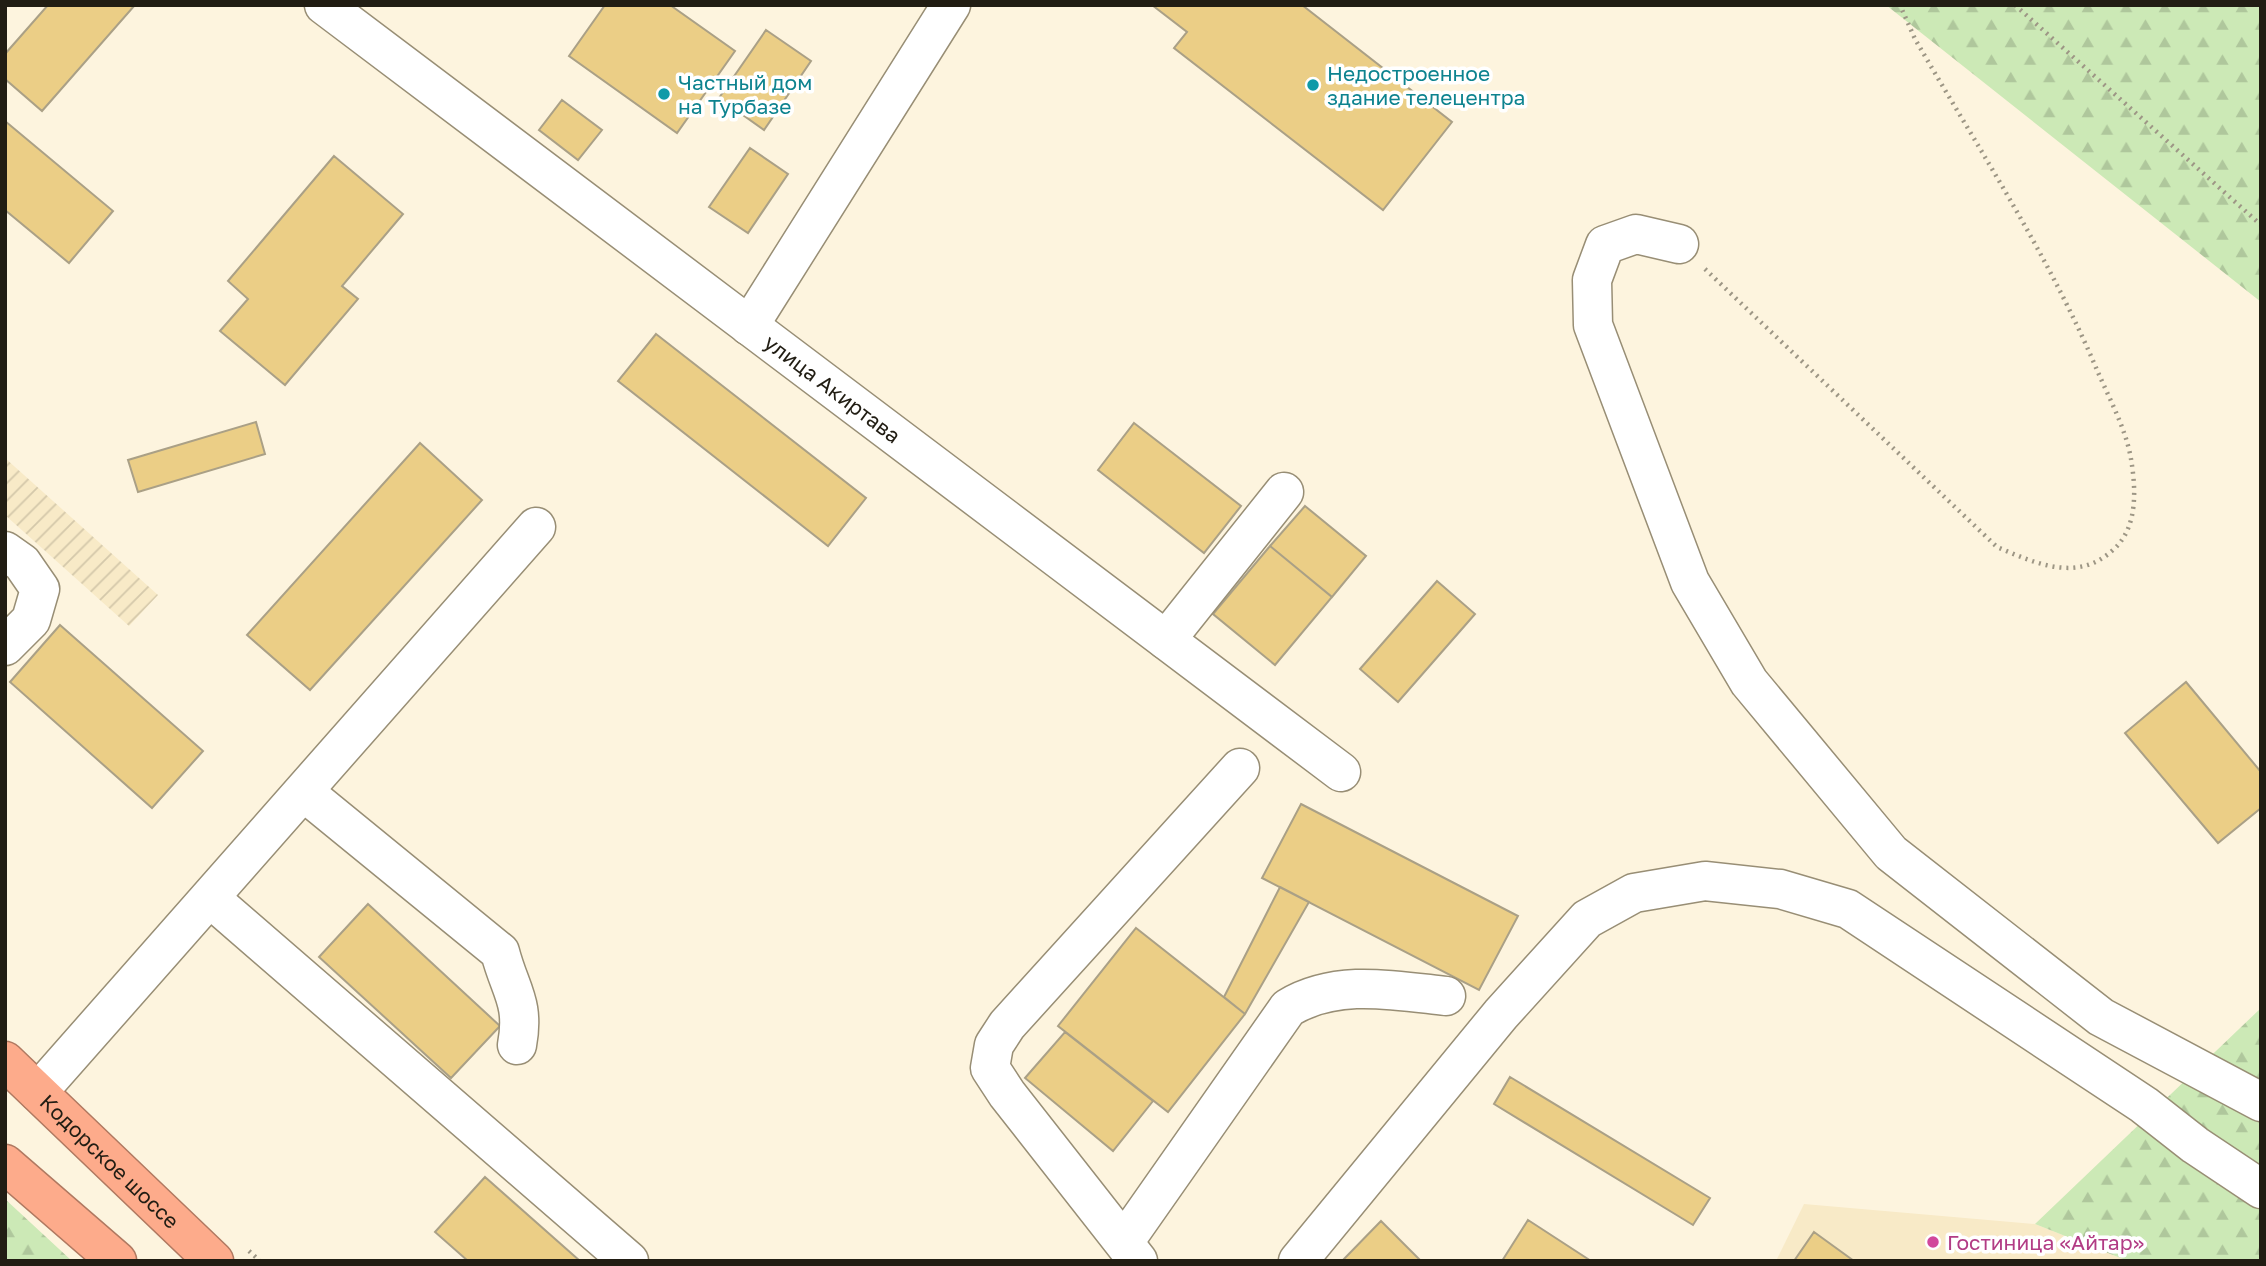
<svg xmlns="http://www.w3.org/2000/svg" width="2266" height="1266" font-family="'Golos Text',sans-serif">
<style>
.built{fill:#f8eac7}
.industrial{fill:url(#industrial-furrows)}
.forest{fill:url(#forest-firs)}
.building{fill:#ebce86;stroke:#aaa086;stroke-width:2}
.lines{fill:none;stroke-linecap:round;stroke-linejoin:round}
.minor-casing{stroke:#988e75;stroke-width:41}
.highway-casing{stroke:#b07961;stroke-width:41}
.path{stroke:#9d9685;stroke-width:4.5;stroke-dasharray:2 5;stroke-linecap:butt}
.minor{stroke:#fff;stroke-width:38}
.highway{stroke:#fdab8b;stroke-width:38}
.culture-dot{fill:#0f9aa8;stroke:#fff;stroke-width:2.5}
.hotel-dot{fill:#d1479c;stroke:#fff;stroke-width:2.5}
.labels{text-anchor:middle;dominant-baseline:central;stroke-width:7;stroke-linejoin:round;paint-order:stroke}
.culture-label{font-size:21px;fill:#0d838f;stroke:#fff;text-anchor:start}
.street-label{font-size:21px;fill:#211d13;stroke:#fff}
.hotel-label{font-size:21px;fill:#b23c85;stroke:#fff;text-anchor:start}
</style>
<defs>
<pattern id="industrial-furrows" width="10" height="10" patternUnits="userSpaceOnUse" patternTransform="scale(1.75)"><rect width="10" height="10" fill="#f8eac7"/><path d="M-1 1l2-2M0 10L10 0M9 11l2-2" fill="none" stroke="#d4c8aa"/></pattern>
<pattern id="forest-firs" width="22" height="20" patternUnits="userSpaceOnUse" patternTransform="scale(1.75)"><rect width="22" height="20" fill="#cce9b6"/><path d="M5 1l3.5 6h-7zM16 11l3.5 6h-7z" fill="#afc79c"/></pattern>
</defs>
<rect width="100%" height="100%" fill="#fdf4de"/>
<path class="built" d="M1804,1204l231,20 93,37h-352z"/>
<path class="industrial" d="M5,458l153,137 -29,31 -124,-111z"/>
<path class="forest" d="M1886,5h375v297z
M2261,1008v253h-133l-93,-37z
M5,1199l67,62h-67z"/>
<path class="building" d="M48,5h87l-93,106 -37,-32v-25z
M605,5h65l65,46 -58,82 -108,-77z
M1152,5h150l150,117 -69,88 -209,-162 13,-16z
M766,30l45,31 -47,69 -45,-32z
M562,100l40,30 -24,30 -39,-30z
M5,121l108,90 -44,52 -64,-53z
M750,148l38,26 -40,59 -39,-26z
M334,156l69,58 -61,72 16,13 -73,86 -65,-54 28,-32 -20,-18z
M656,334l210,164 -38,48 -210,-165z
M256,422l9,32 -127,38 -10,-32z
M1134,423l107,83 -37,47 -106,-83z
M420,443l62,57 -172,190 -63,-55z
M1305,506l61,50 -34,41 -62,-51z
M1270,546l62,51 -57,68 -62,-51z
M1437,581l38,33 -77,88 -38,-33z
M60,625l143,126 -51,57 -142,-126z
M2186,682l75,90v36l-43,35 -93,-110z
M1301,804l217,112 -39,74 -217,-112z
M1280,887l29,15 -64,112 -21,-17z
M368,904l132,122 -49,52 -132,-121z
M1136,928l109,86 -77,98 -110,-86z
M1065,1032l88,69 -40,50 -88,-73z
M1510,1077l200,121 -17,27 -199,-121z
M485,1177l95,84h-112l-33,-29z
M1528,1220l63,41h-89z
M1381,1221l40,40h-79z
M1814,1232l40,29h-60z"/>
<g class="lines">
<defs>
<g id="minor">
<path id="s1" d="M324,5l1017,767"/>
<path d="M1679,244l-43,-10 -31,11 -13,35 1,45 97,257 59,100 142,171 210,164 160,85"/>
<path d="M749,326l202,-321"/>
<path d="M5,551l17,12 18,26 -9,31 -26,26"/>
<path d="M1166,640l118,-148"/>
<path d="M304,792l196,160c10,39 25,50 17,93"/>
<path d="M210,898l419,363"/>
<path d="M38,1092l498,-565"/>
<path d="M1124,1242l164,-234c48,-29 104,-18 158,-12"/>
<path d="M1138,1261l-131,-167 -17,-26 4,-23 13,-20 233,-257"/>
<path d="M1298,1261l203,-247 86,-95 47,-26 71,-12 75,8 68,20 296,196 51,40 66,44"/>
</g>
<g id="highway">
<path id="s2" d="M5,1061l209,200"/>
<path d="M5,1164l112,97"/>
</g>
</defs>
<use href="#minor" class="minor-casing"/>
<use href="#highway" class="highway-casing"/>
<path class="path" d="M2015,5l246,220
M1705,269l292,278c40,17 81,36 117,2 24,-22 22,-60 17,-90 -5,-30 -22,-61 -34,-89 -49,-116 -119,-222 -182,-331l-15,-34
M249,1251l11,10"/>
<use href="#minor" class="minor"/>
<use href="#highway" class="highway"/>
</g>
<g class="culture-dot">
<circle cx="1313" cy="85" r="7"/>
<circle cx="664" cy="94" r="7"/>
</g>
<circle class="hotel-dot" cx="1933" cy="1242" r="7"/>
<g class="labels">
<g class="culture-label">
<text x="1327" y="73">Недостроенное<tspan x="1327" dy="24">здание телецентра</tspan></text>
<text x="678" y="82">Частный дом<tspan x="678" dy="24">на Турбазе</tspan></text>
</g>
<g class="street-label">
<text stroke="none"><textPath href="#s1" startOffset="637">улица Акиртава</textPath></text>
<text stroke="none"><textPath href="#s2" startOffset="145">Кодорское шоссе</textPath></text>
</g>
<g class="hotel-label">
<text x="1947" y="1242">Гостиница «Айтар»</text>
</g>
</g>
<rect width="2266" height="1266" fill="none" stroke="#211d13" stroke-width="14"/>
</svg>
